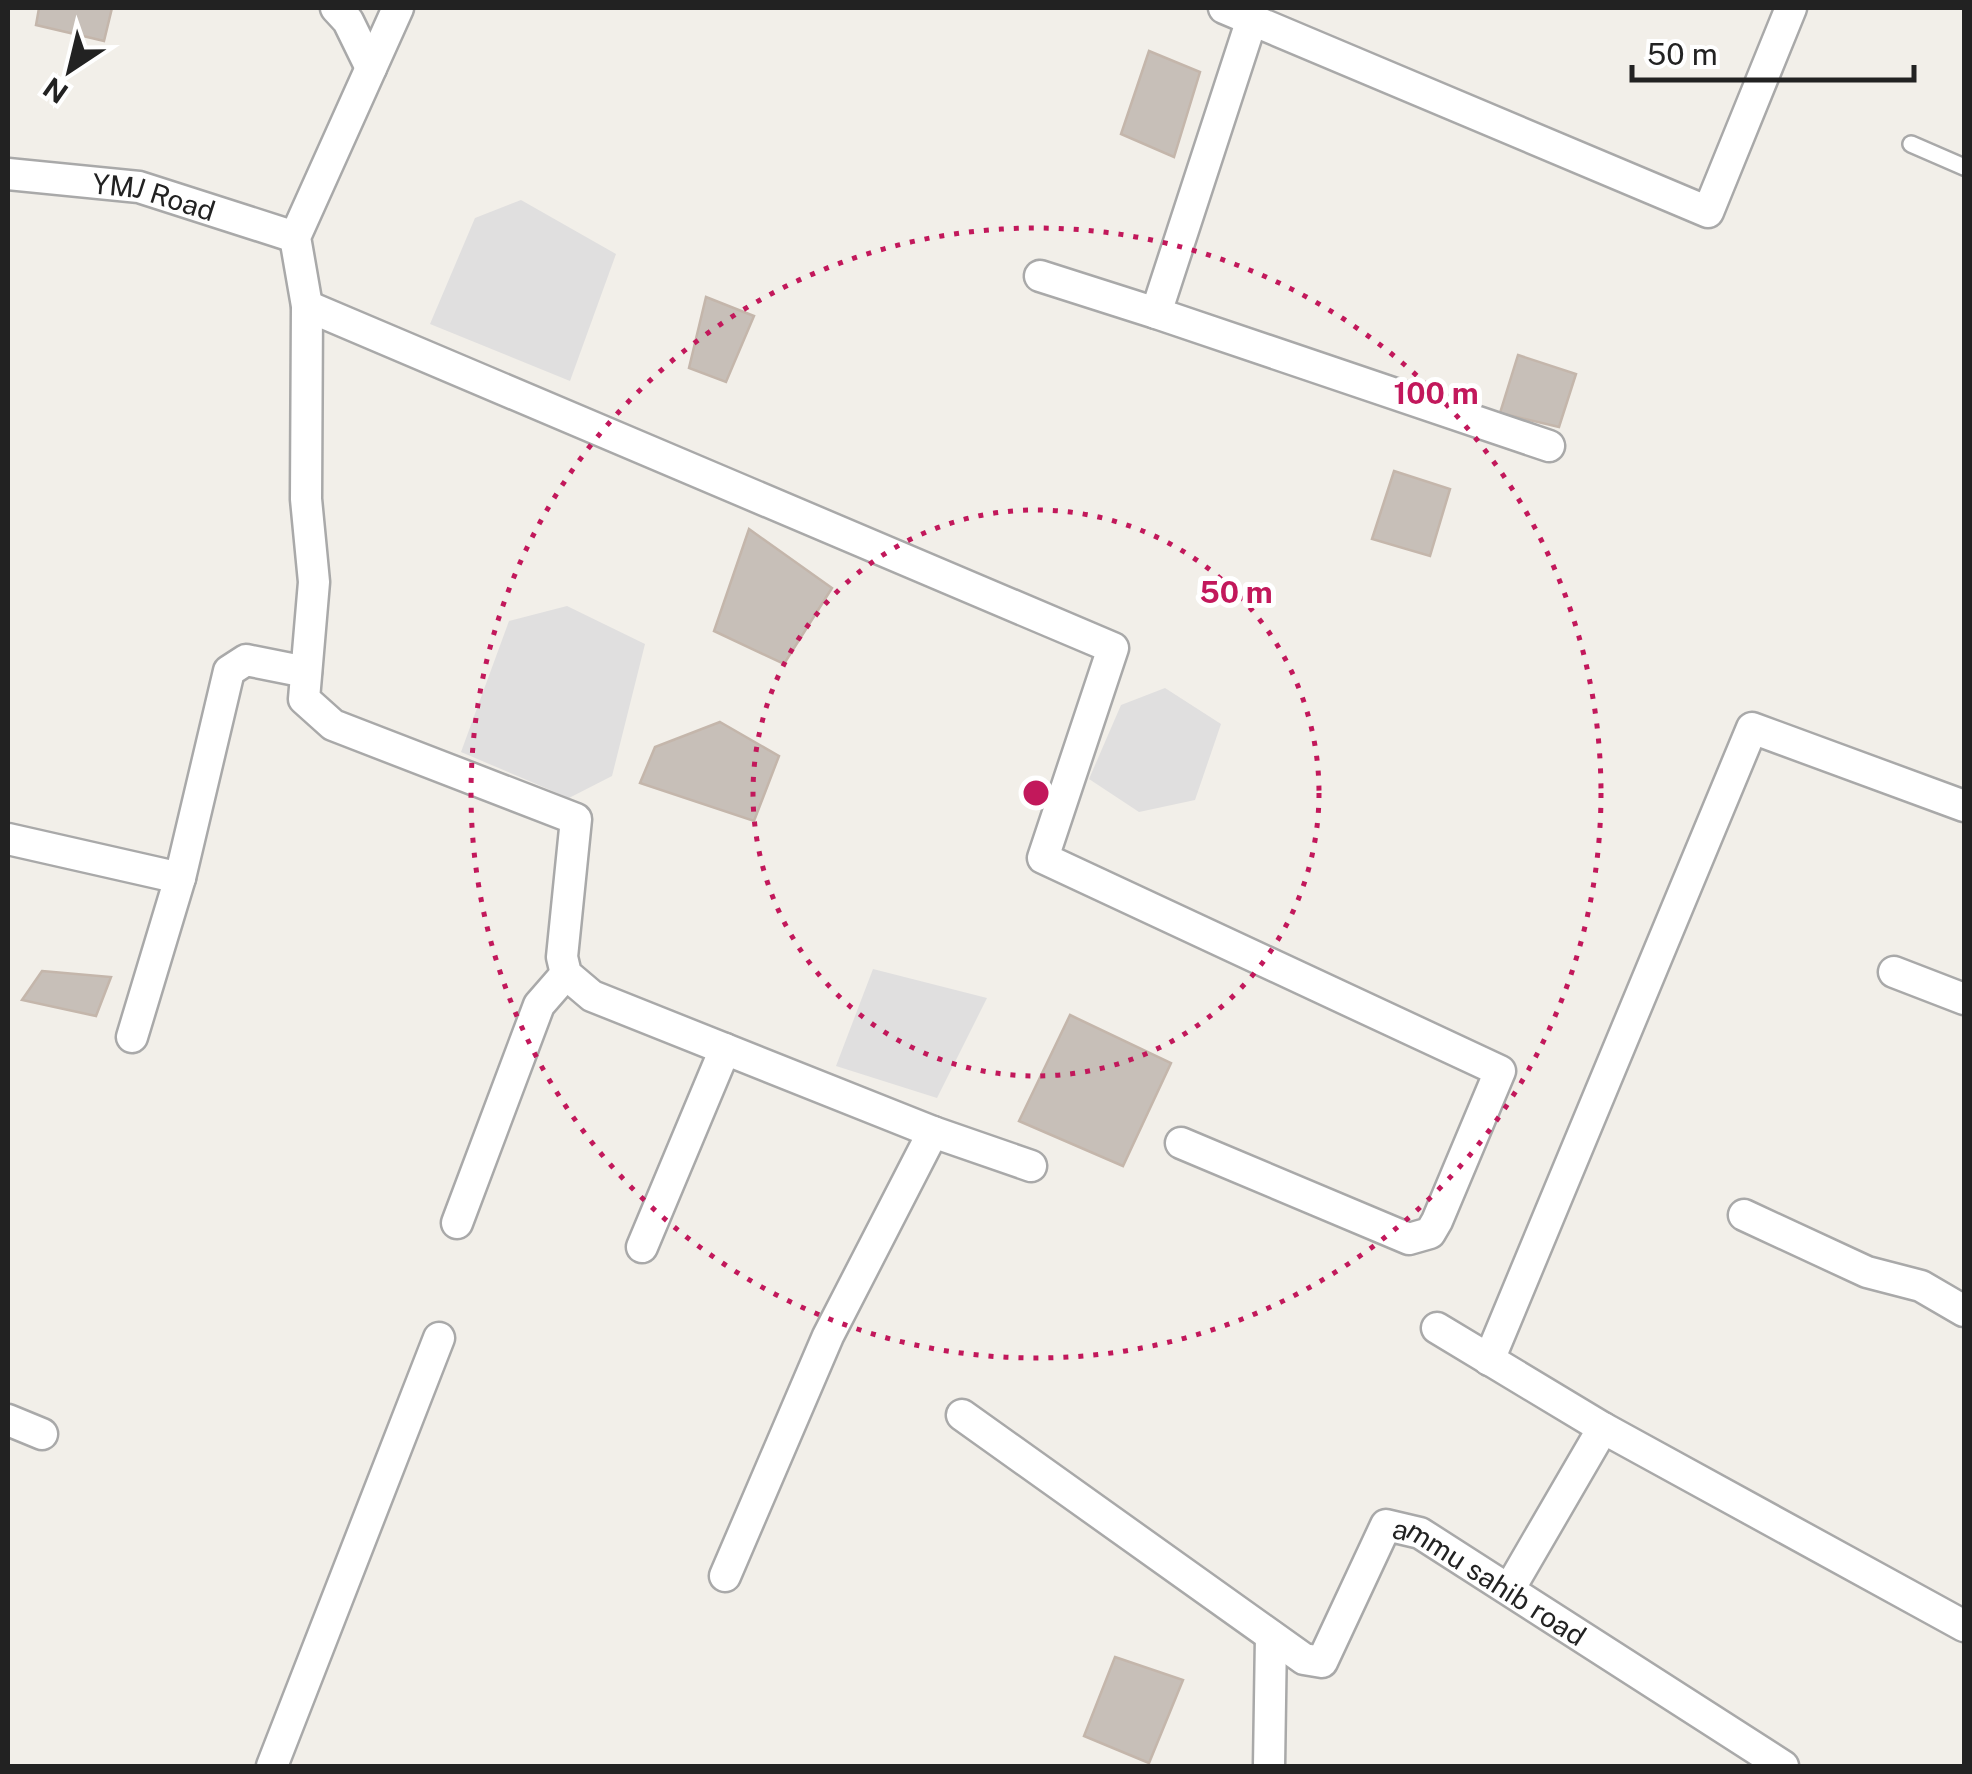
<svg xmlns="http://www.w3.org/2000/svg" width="1972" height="1774" font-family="'Public Sans',sans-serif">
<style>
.residential{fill:#e0dfdf}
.building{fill:#c7bfb8;stroke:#c4b6ab;stroke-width:2.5}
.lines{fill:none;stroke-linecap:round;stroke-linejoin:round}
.lane-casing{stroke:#a9a9a9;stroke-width:20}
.street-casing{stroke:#a9a9a9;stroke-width:35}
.lane{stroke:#fff;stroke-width:15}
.street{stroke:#fff;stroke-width:30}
.ring{fill:none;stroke:#c2185b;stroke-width:5;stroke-dasharray:5 10}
.labels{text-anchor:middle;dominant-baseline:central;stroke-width:10;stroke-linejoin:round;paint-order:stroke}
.street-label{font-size:28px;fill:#222;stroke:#fff}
.centre{fill:#c2185b;stroke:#fff;stroke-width:5}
.ring-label{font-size:30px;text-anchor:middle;font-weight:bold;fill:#c2185b;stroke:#fff;stroke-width:10;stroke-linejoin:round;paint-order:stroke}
</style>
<rect width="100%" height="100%" fill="#f2efe9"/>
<path class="residential" d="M521,200l95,54 -46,127 -140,-57 45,-106z
M567,606l78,38 -33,132 -43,22 -108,-46 48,-131z
M1165,688l56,36 -26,76 -56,12 -50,-33 32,-74z
M873,969l114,29 -50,100 -101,-32z"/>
<path class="building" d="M39,8h73l-8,33 -68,-16z
M1149,51l51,21 -26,85 -53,-23z
M706,297l48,19 -28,66 -37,-14z
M1518,355l58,19 -17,53 -59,-14z
M1394,471l56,18 -20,67 -58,-17z
M749,529l83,59 -48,76 -70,-33z
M720,722l59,34 -25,65 -114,-38 15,-36z
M42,971l69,6 -15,39 -74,-16z
M1070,1015l101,48 -48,103 -104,-45z
M1115,1657l68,23 -34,83 -65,-27z"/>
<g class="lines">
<defs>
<path id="lane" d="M1911,144l53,23"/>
<g id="street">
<path d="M336,8l12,13 23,47"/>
<path d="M398,8l-103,229 12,69 -1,193 8,83 -10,117 29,26 243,94 -14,138 4,17 26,22 341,136 -105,204 -103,240"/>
<path d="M1224,8l484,204 83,-204"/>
<path d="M1252,19l-96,294 393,133"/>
<path id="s1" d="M8,174l131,13 156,50"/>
<path d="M1040,276l116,37"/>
<path d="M307,306l806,342 -70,210 457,213 -63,150 -7,12 -21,6 -228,-96"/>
<path d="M8,839l172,39 -48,159"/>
<path d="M180,878l49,-207 17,-11 60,12"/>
<path d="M1894,972l70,27"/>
<path d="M933,1132l98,34"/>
<path d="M1744,1215l123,57 54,14 43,25"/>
<path d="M457,1223l82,-218 27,-31"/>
<path d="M642,1247l83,-198"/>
<path d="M1437,1328l166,100 -93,160"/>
<path d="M1489,1360l263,-632 212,78"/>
<path id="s2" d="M962,1415l342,244 18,3 64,-137 34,8 363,233"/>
<path d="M8,1420l34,14"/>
<path d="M1603,1428l361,198"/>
<path d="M272,1766l167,-428"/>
<path d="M1269,1766l2,-130"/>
</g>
</defs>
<use href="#lane" class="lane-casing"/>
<use href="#street" class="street-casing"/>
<use href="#lane" class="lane"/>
<use href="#street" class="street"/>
</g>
<g class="ring">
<circle cx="1036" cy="793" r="283"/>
<circle cx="1036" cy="793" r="565"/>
</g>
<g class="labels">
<g class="street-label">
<text stroke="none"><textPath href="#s1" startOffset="148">YMJ Road</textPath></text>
<text stroke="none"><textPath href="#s2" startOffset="708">ammu sahib road</textPath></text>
</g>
</g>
<circle cx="1036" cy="793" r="15" class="centre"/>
<g class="ring-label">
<text x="1436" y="404">100 m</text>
<text x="1236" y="603">50 m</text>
</g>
<rect width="1972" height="1774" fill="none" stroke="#222222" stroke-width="20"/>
<g transform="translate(70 70) rotate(215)" stroke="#ffffff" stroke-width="8" paint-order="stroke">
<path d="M0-8L18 38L0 25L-18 38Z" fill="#222222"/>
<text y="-15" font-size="28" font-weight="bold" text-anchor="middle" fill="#222222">N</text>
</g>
<path d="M1632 65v15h282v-15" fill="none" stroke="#222222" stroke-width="5"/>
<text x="1647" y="65" font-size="30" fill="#222222" stroke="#ffffff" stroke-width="8" paint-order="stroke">50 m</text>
</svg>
